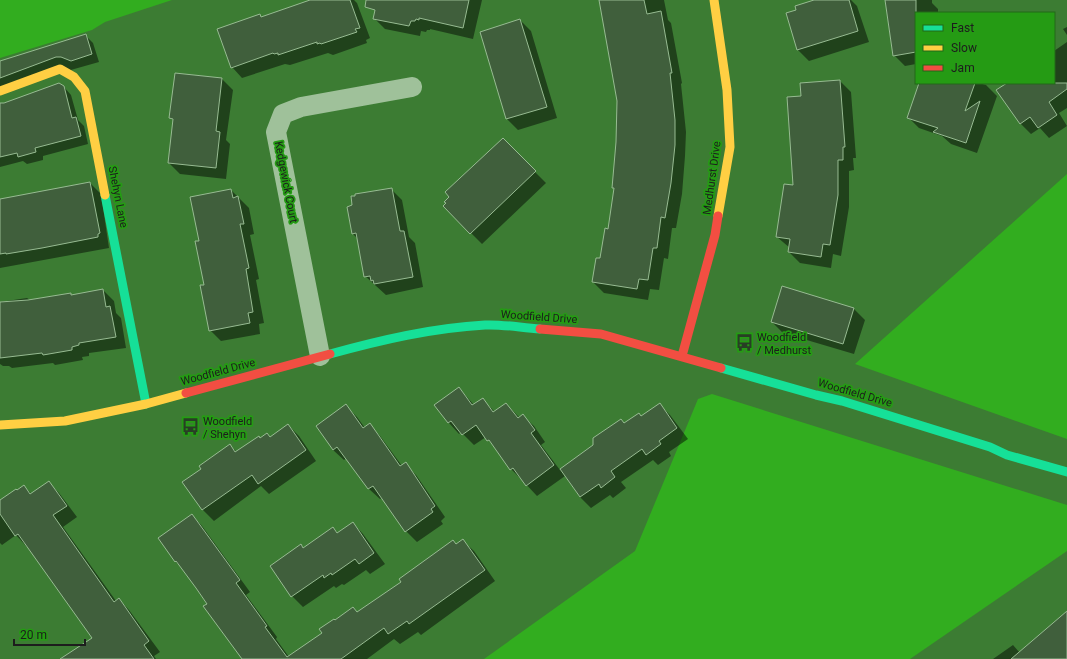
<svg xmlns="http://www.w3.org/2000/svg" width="1067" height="659" font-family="Roboto,sans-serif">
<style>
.green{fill:#32ad1f}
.shadow{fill:#0007}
.building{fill:#405f3c;stroke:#97bb92}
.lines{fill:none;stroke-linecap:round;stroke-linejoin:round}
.street{stroke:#9fc19a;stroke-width:20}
.fast{stroke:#16e098;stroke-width:9}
.slow{stroke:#ffcf43;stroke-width:9}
.jam{stroke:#f24e42;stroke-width:9}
.labels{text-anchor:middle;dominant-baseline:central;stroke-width:3.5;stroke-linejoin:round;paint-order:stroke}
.street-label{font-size:11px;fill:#1d1d1d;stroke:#259b14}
.poi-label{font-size:11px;fill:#1d1d1d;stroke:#259b14;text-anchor:start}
</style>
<rect width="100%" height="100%" fill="#3c7c33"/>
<path class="green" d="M0,0h172l-67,22 -13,8 -92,28z
M1067,174v265l-212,-75z
M712,394l355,111v46l-157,108h-426l151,-108 63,-152z"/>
<path class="shadow" d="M324,0h30l3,3 13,35 -4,2 1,3 -34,12 -5,-2 -38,12 -5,-1 -43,14 -10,-11 28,-52 2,3z
M378,0h104l-9,39 -43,-10v1h-3l-1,2 -5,-1 -1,5 -35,-7 -11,-11z
M600,0h64l4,20 3,3 11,60 -1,1 5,48 -1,24 -3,38 -6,34h-4l-4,31 -4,-1 -5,32 -9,-1 -2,11 -44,-7 -11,-11 16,-52 6,-40 -2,-2 4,-46 1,-41z
M817,0h34l6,6 12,36 -60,19 -11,-11v-39z
M886,0h46v3l6,6v4h-22v51l-11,2 -11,-11z
M520,20l11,11 26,87 -39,12 -11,-11 -26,-87z
M1067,27v8l-4,-6z
M85,35l8,8 6,19 -99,28v-28z
M1067,42v66l-8,5 8,13 -18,12 -9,-10 -9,6 -11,-11 -8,-40h42v-32z
M222,79l11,11 -7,50 4,4 -4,35 -46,-5 -11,-11 5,-42 -3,-3z
M840,81l11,11 5,66h-3l1,12 -5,1v36l-8,49 -8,-2 -2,14 -31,-5 -11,-11 1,-4 -13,-11 18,-51 7,-89z
M920,83h59l7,2 11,11 -20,57 -26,-9 -9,-8 -23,-8 -11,-11z
M63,86l8,9 7,25 6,6 4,18 -45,12v4l-16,4 -4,-3 -23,6v-63z
M503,140l43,43 -64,61 -38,-38 7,-9z
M90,183l11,11 8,54 -109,20v-68z
M391,189l11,11 7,37 6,6 8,44 -37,8 -21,-19 -7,-37 -5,-5z
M231,190l18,18 5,26 -4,1 9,44 -3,1 8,43 -5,1 1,10 -39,7 -11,-11 -10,-89z
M103,290l11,11 2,12 5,5 5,30 -37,5v3l-7,1 1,3 -28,5 -2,-2 -41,5 -3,-2h-6l-3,-2v-62l27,-4 3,2 40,-6 2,1z
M854,309l11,11 -11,34 -71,-21 -11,-11z
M459,388l15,17 8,-6 13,13 11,-8 14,14 3,-2 11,10 11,16 -4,3 19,25 65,-46 17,-7 17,-13 11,11 18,24 -19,13 2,4 -13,9 -5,-5 -32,22 5,6 -13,10 -3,-3 -19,13 -11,-11 -15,-21 -28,20 -15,-16 -11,-11 -15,-21 -10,-11 -12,8 -13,-13 -2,2 -10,-11 -13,-18z
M346,406l11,11 8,11 5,-3 10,11 22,30 3,-2 11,11 29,42 -4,4 2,3 -26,18 -11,-11 -24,-33 -2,1 -11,-10 -22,-31 -3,2 -11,-10z
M288,425l11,11 17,25 -47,33 -8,-8 -47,35 -11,-11 -20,-28 19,-13 28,-23 7,6 23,-13 10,-1z
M48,482l11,11 18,24 -14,10 53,74 3,-2 10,11 31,42 -6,4 2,3h-94l31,-21 -65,-92 -1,1 -11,-12 -14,10 -2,-2v-41l24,-15 8,7z
M192,515l10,11 48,66 -4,3 31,42 -1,2 13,18 69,-44 105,-72 11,10 21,30 -74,54 -3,-3 -18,12 -6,-5 -27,20h-124l-58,-88 -9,-9 -17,-23z
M353,523l10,11 22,30 -15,10 -4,-4 -22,15 -2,-1 -6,4 -2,-2 -31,21 -11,-11 9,-51 3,3 29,-20 5,5z
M1067,613v46h-74l20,-14 7,8z"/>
<path class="building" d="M310,0h40l10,28 -5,1 2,3 -36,12 -1,-1 -3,1v-2l-39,13v-2l-4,1 -1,-1 -42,15 -14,-39 43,-15 1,3z
M366,0h103l-6,28 -44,-10v2l-3,-1 -1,2h-4l-2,5 -36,-7 2,-9 -10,-3z
M599,0h45l3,14 14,-3 11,62h-2l5,47v25l-4,38 -6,35 -4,-1 -4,31h-4l-5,32 -9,-1 -2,10 -45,-7 4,-24h4l5,-30 3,1 6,-41h-2l4,-46 1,-41z
M814,0h35l9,31 -61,19 -11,-37 10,-3 -1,-4z
M885,0h31v52l-23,4z
M520,19l27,88 -41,12 -26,-87z
M86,34l6,20 -21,7 -10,-4h-5l-56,21v-17z
M175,73l47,5 -6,53 4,1 -4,36 -48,-5 5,-44 -4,-1z
M840,80l5,67h-2v13h-5v35l-8,50 -7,-1 -2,13 -33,-5 2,-13 -14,-2 8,-53 9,1 -6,-88 14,-1 -1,-13z
M59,83l5,3 8,32 4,-1 5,19 -46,12 1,4 -18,5 -1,-4 -17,4v-54h4z
M919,83h56l-10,28 15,-10 -14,42 -33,-11 5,-4 -31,-10z
M1007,83h60v6l-18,13 8,13 -19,13 -8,-11 -10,7 -24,-34z
M503,138l33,33 -66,63 -27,-28 3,-3 -2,-1 5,-5 -4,-5z
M90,182l10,51 -2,1v3l-56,11 -36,6v-1l-6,1v-55z
M392,188l8,43h4l9,46 -39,7 -1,-4 -2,1 -1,-5 -6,1 -8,-44 -4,1 -5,-27 5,-2 -1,-9h4v-2z
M231,189l2,9 5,-2 6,28h-4l9,44 -3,1 7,43 -5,1 2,10 -41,8 -9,-46h4l-9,-44h4l-9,-44z
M782,286l72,22 -11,36 -72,-22z
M103,289l3,18 4,-1 6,31 -37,6v2l-7,2v3l-29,5 -1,-2 -42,5v-56l28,-2 43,-7v2z
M459,387l13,18 11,-7 10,14 13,-9 12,15 5,-4 12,16 -4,3 23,32 -28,21 -13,-18 -3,2 -21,-30 -2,1 -11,-16 -14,10 -11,-14 -3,2 -14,-18z
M660,403l17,25 -18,13 2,3 -15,11 -4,-6 -31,22 4,6 -14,11 -2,-4 -19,13 -20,-28 33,-24v-7l28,-19 3,4 15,-10 2,3z
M346,404l17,24 7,-5 30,43 6,-4 29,44 -4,3 2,3 -28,20 -32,-46 -5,3 -31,-42 -4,3 -17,-24z
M288,424l18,26 -48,34 -6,-9 -50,35 -20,-28 19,-13 -2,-3 31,-22 5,8 24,-16 1,2 7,-5 3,4z
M49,481l18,25 -14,9 61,87 5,-4 30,43 -5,4 10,14h-94l32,-21 -74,-104 -3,2 -15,-22v-14l16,-11 1,1 7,-5 6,9z
M192,514l48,66 -4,3 31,43 -2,1 22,30 35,-24 -3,-4 15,-10 1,1 18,-13 4,5 44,-30 -2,-3 54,-39 3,4 7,-5 22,31 -76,54 -2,-3 -19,13 -4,-6 -43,31h-99l-39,-53 4,-2 -11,-16 -20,-27 -1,1 -17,-24z
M353,522l21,31 -15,11 -4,-5 -23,16 -1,-2 -7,5 -1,-3 -32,22 -21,-31 31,-22 2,4 30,-21 4,6z
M1067,611v48h-56z"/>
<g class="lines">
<path class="street" d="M320,356l-44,-224 7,-18 18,-7 111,-20"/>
<path class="fast" d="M105,195l41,209
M330,354c51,-14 102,-26 155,-29 18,-1 37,3 55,4
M721,368l95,27 26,6 148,46 17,8 60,17"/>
<path class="slow" d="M714,0l13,90 3,57 -12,69
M0,91l60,-22 14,8 11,14 20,104
M0,425l65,-4 81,-17 40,-11"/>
<path class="jam" d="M540,329l61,5 120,34
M682,356l33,-121 3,-19
M186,393l144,-39"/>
</g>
<defs>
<symbol id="bus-bare" viewBox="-9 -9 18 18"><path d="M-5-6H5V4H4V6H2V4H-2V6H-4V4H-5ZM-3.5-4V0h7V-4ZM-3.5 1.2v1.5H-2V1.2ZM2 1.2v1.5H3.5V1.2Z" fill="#283e25" stroke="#259b14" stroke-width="2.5" paint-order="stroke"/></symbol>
</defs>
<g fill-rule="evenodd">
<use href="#bus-bare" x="732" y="330" width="25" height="25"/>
<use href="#bus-bare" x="178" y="414" width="25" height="25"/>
</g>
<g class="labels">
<g class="street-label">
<text transform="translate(712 178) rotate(-82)">Medhurst Drive</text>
<text transform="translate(286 182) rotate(79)">Kedgewick Court</text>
<text transform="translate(118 197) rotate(79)">Shehyn Lane</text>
<text transform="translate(539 317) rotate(4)">Woodfield Drive</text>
<text transform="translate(218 372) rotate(-15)">Woodfield Drive</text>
<text transform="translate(855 393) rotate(16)">Woodfield Drive</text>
</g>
<g class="poi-label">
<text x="757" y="337">Woodfield<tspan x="757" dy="13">/ Medhurst</tspan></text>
<text x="203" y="421">Woodfield<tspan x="203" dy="13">/ Shehyn</tspan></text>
</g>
</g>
<rect x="915" y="12" width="140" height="72" fill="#259b14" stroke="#226918"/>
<rect x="923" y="25" width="20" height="6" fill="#16e098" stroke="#226918"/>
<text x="951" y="32" font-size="12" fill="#1d1d1d">Fast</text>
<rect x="923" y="45" width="20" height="6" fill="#ffcf43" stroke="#226918"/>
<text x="951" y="52" font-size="12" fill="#1d1d1d">Slow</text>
<rect x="923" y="65" width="20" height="6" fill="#f24e42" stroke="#226918"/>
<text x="951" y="72" font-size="12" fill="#1d1d1d">Jam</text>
<path d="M14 639v6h71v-6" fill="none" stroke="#1d1d1d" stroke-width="2"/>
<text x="20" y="639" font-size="12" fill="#1d1d1d" stroke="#259b14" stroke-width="3" paint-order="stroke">20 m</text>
</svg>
